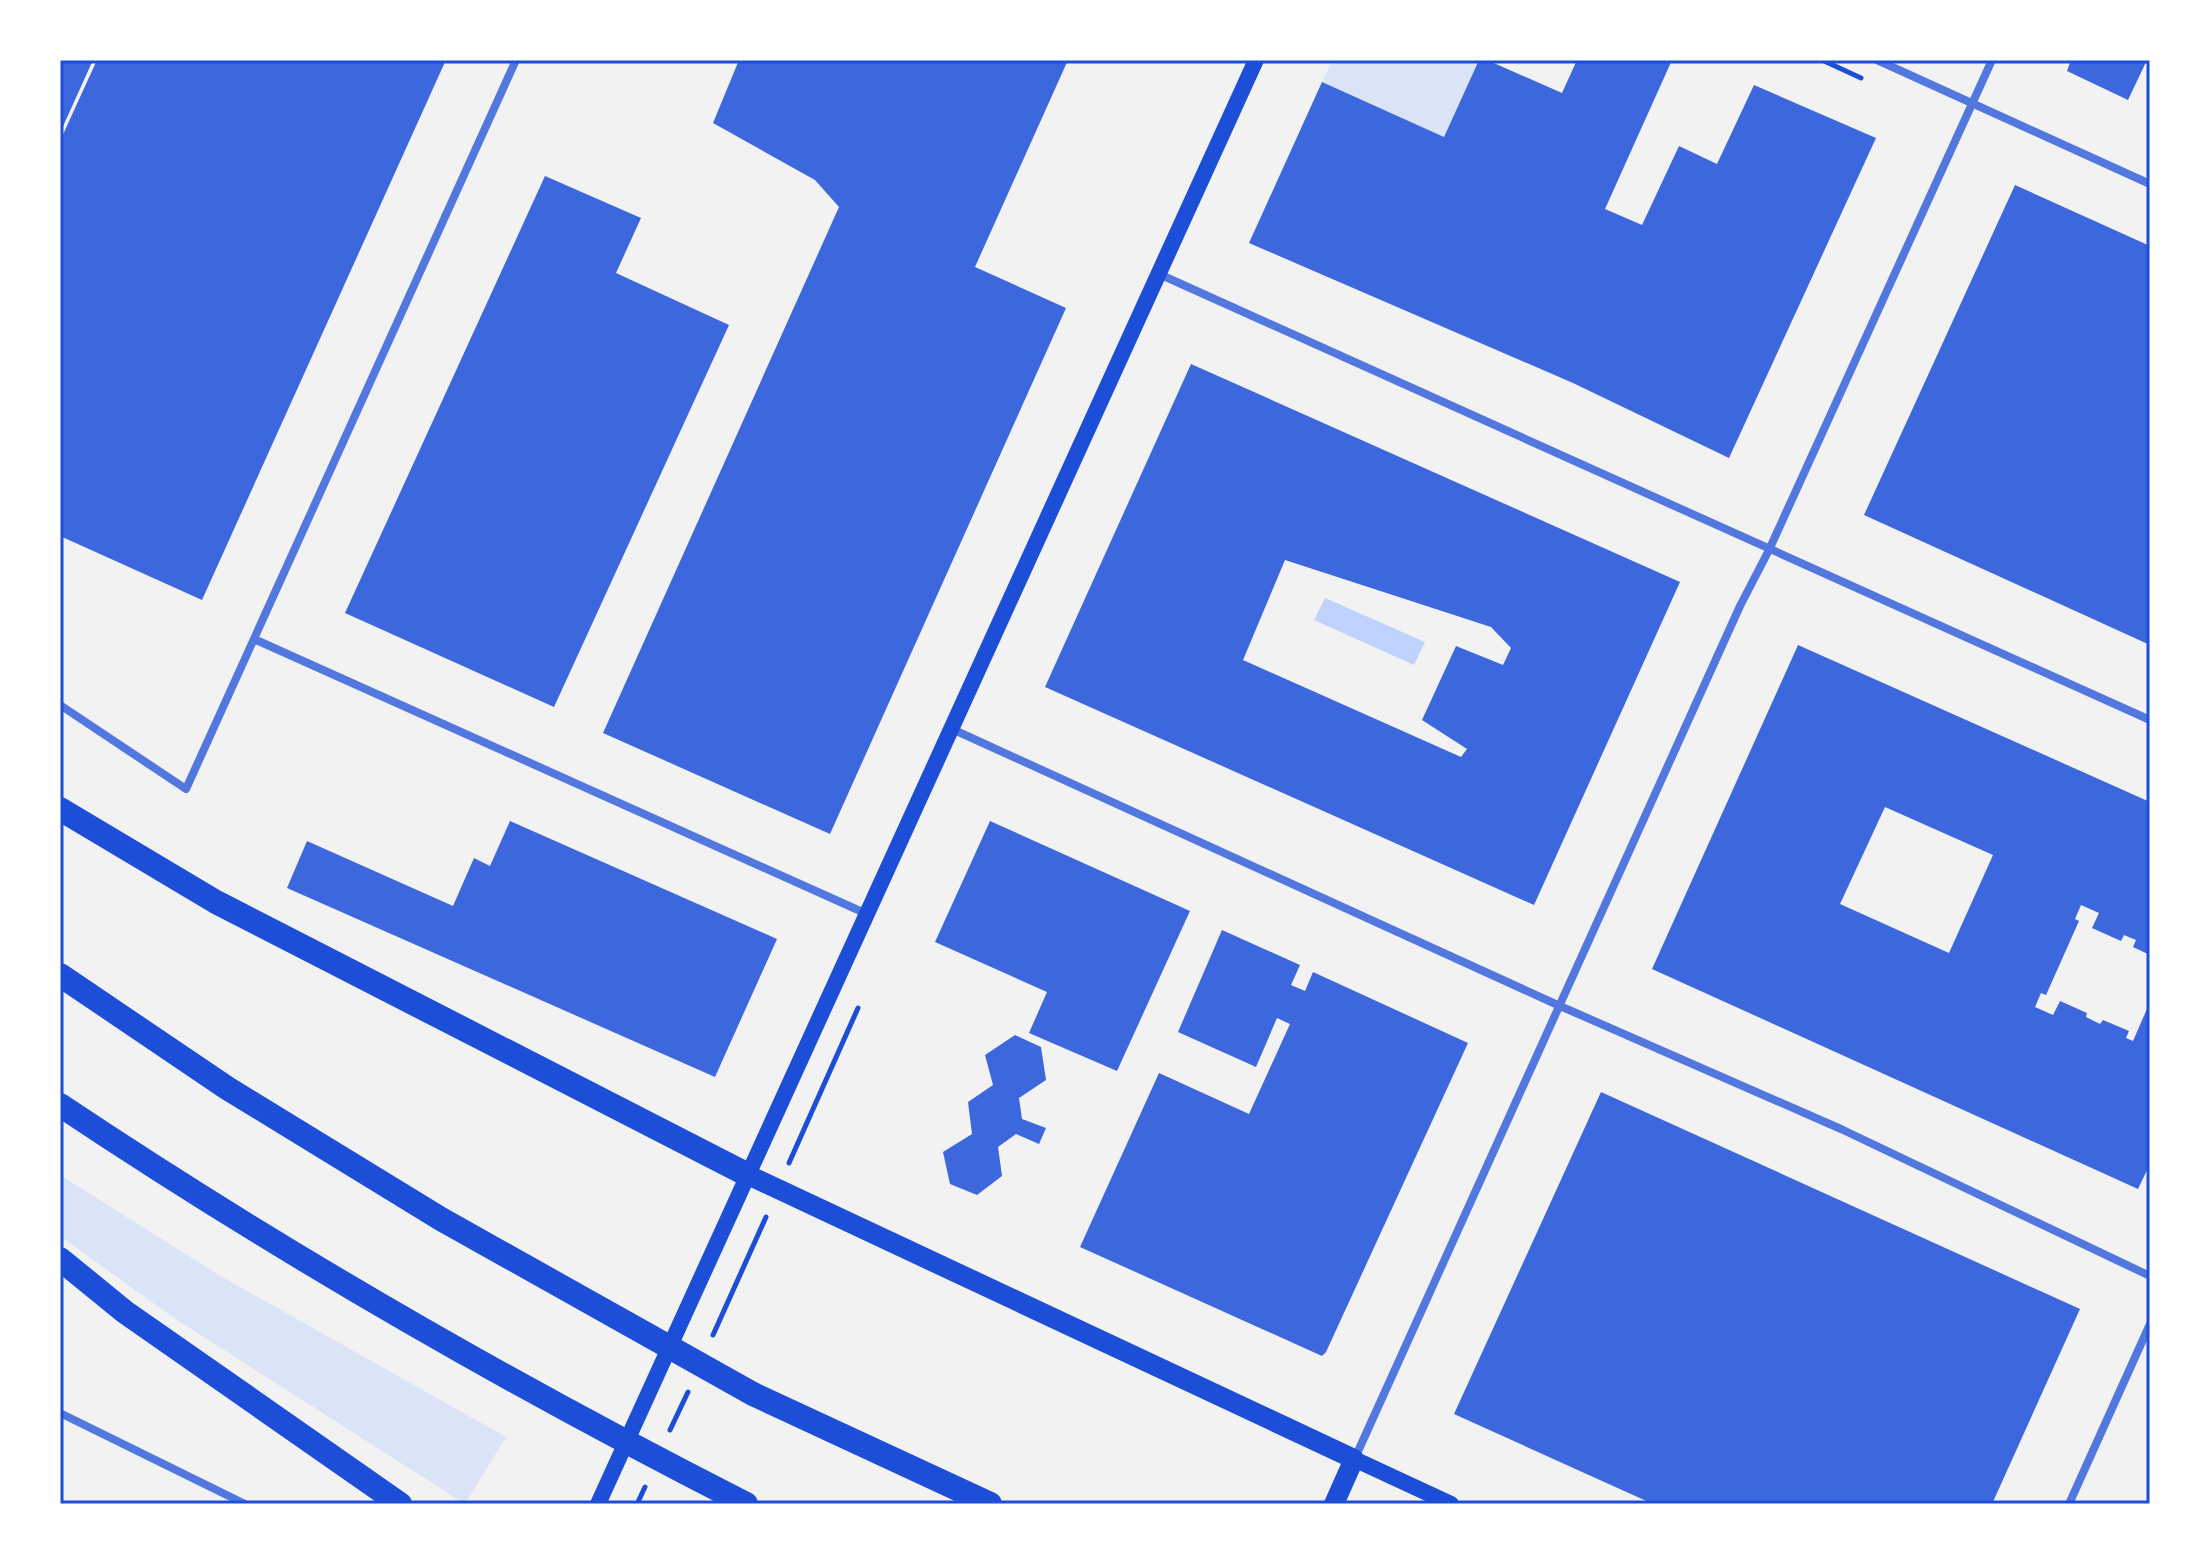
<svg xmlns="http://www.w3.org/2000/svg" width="2210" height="1564" font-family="'Open Sans',sans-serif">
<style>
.green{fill:#dbe4f7}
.water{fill:#bfd3fe}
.building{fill:#3d67dc;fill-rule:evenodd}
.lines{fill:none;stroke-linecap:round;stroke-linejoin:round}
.path{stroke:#1d4ed8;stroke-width:5}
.minor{stroke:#5277de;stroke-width:8}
.secondary{stroke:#1d4ed8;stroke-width:16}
.primary{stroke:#1d4ed8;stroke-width:20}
.motorway{stroke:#1d4ed8;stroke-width:24}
.neatline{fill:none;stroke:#1d4ed8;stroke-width:3}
</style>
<rect width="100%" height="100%" fill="#f2f2f2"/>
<path class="green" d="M1332,60h147l-35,77 -122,-54z
M60,1175l159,100 287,162 -41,67 -291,-186 -114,-82z"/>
<path class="water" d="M1325,598l100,44 -11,23 -100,-45z"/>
<path class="building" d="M60,60h33l-33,73z
M97,60h342l6,2 -243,538 -142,-64v-395z
M739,60h329l-93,207 91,41 -236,526 -227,-101 236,-526 -24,-27 -102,-57z
M1479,60h8l75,33 15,-33h95l-67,149 37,16 37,-79 38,18 37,-79 122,53 -147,320 -156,-75 -324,-140 73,-161 122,55z
M2071,60h76l-19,40 -61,-29z
M545,176l96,42 -25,55 113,52 -175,382 -209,-94z
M2015,185l135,61v399l-286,-130z
M1191,364l489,218 -146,323 -489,-218zM1285,560l206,67 20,21 -8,17 -47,-19 -34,74 45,29 -6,8 -218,-97z
M1798,645l352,157v153l-17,-8 3,-7 -12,-5 -3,6 -29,-13 7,-15 -18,-8 -6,14 4,2 -33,74 -5,-2 -6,14 18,8 7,-14 27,12 -1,4 14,7 3,-4 26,11 -3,7 7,3 17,-39v162l-12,25 -486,-220zM1885,807l108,48 -44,98 -109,-49z
M510,821l267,118 -62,138 -428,-189 20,-47 146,65 21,-48 16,8z
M990,821l200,90 -73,160 -88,-38 18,-41 -112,-50z
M1222,930l78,35 -9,20 14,6 8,-19 155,71 -142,309 -4,4 -242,-109 79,-174 90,41 41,-90 -13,-6 -21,49 -78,-35z
M1015,1035l26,12 5,33 -27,18 3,21 24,9 -7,16 -23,-10 -18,13 4,29 -25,19 -27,-11 -7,-32 29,-18 -4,-32 25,-17 -8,-30z
M1601,1092l479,217 -88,195h-339l-199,-90z"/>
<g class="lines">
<path class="path" d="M1822,60l39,18
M789,1163l69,-155
M713,1335l53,-118
M670,1430l18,-38
M637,1504l8,-17"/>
<path class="minor" d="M1877,60l273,124
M1159,274l991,446
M254,639l613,275
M60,705l126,84 330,-729
M952,729l608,277 281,123 309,147
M60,1413l185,91
M1355,1458l385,-852 29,-56 223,-490
M2069,1504l81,-180"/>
<path class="secondary" d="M1354,1459l97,45
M598,1504l658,-1444"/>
<path class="primary" d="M748,1175l606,284 -20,45"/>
<path class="motorway" d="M60,809l156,93 532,273
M60,975l167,113 214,131 312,175 237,110
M60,1105c220,147 450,279 686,399
M60,1259l65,53 275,192"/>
</g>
<rect width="2210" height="1564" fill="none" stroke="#ffffff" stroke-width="124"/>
<rect x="62" y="62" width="2086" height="1440" class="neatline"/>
</svg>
